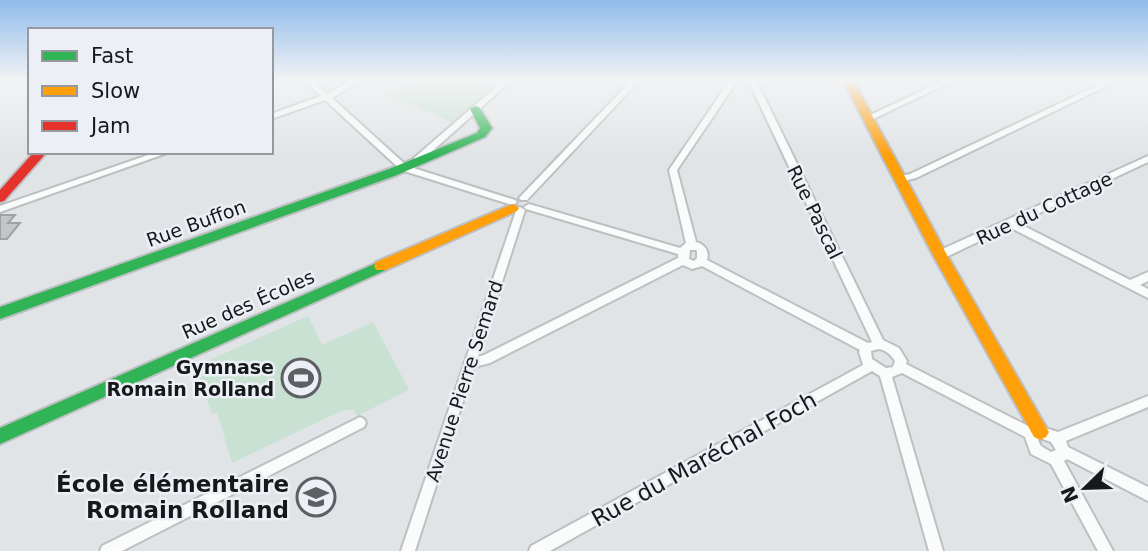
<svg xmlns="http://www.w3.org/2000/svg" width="1148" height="551" font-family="'DejaVu Sans',sans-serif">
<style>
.green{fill:#c8e1d2}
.building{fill:#c4c5c7;stroke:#a0a1a3;stroke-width:2}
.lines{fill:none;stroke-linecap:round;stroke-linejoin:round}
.street-casing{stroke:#bdbfc1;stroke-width:4}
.fast-casing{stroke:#bdbfc1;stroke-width:4}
.slow-casing{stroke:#bdbfc1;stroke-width:4}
.jam-casing{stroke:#bdbfc1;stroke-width:4}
.street{fill:#fafbfb;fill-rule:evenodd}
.fast{fill:#30b455;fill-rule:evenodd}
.slow{fill:#ff9f0a;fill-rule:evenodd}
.jam{fill:#e5322d;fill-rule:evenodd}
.labels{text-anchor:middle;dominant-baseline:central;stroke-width:5;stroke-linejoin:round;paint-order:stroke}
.street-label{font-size:19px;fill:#16181a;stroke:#ecf0f6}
.poi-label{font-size:19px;font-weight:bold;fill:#16181a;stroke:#ecf0f6;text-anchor:end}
.near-street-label{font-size:23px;fill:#16181a;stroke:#ecf0f6}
.near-poi-label{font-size:23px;font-weight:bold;fill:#16181a;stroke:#ecf0f6;text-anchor:end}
</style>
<rect width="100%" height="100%" fill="#e1e4e7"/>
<path class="green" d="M407,80h64l23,7 -42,35 -63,-27 20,-13z
M308,316l14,29 51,-23 36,68 -52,26 -4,-7 -12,2 -109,52 -15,-51 -5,2 -16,-48z"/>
<path class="building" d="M0,215h15l-7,8h12l-13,16h-7z"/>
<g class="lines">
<defs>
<path id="street" d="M304,80h8l15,14 25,-14h9l-29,18 75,68 108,34 2,2 -2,2h-6l-108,-34 -76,-70 -54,19v-5l50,-18z
M504,80h8l-92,82h-6v-4z
M632,80h8l-113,120h-6l-2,-2 2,-2z
M730,80h8l-61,90 19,72c8,2 14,9 11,18l161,83 4,-1 -124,-262h8l127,260 16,8 8,13 -1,3 126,64 10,-1 16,5 90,-36v11l-82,34 2,6 80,40v14l-81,-42 -3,2 49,90h-15l-47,-87 -20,-10 -6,-17 -123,-64 -10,4 51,174h-14l-49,-175 -8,-5 -322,180h-21l2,-5 332,-181 -4,-13 1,-2 -158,-84 -10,3 -9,-4 -193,98 -16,4 -59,184h-14l116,-343 3,-1 5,3 -47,147 6,-2 194,-97v-4l-152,-45 -2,-2 5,-3 151,44 6,-5 -17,-73zM690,250h6l1,1v7l-3,3 -5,-2zM879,349c7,1 12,6 16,12l-2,6 -7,1 -14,-9 -1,-8zM1040,438l11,4 5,8 -5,2 -10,-6 -3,-6z
M945,80h10l-84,40h-6l-1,-2z
M1109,80h10l-203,98 -16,4 -5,-3 2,-2 13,-3z
M157,152h13l-170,60v-6z
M1148,156v6l-130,61 112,57 18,-8v9l-8,4 8,4v9l-139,-71 -65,31 -4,1 -5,-4 1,-3z
M360,417l4,2 2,4 -2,4 -242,124h-22l2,-5z"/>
<path id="fast" d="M475,106l4,1 13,21 -7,9 -88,38 -397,144v-12l389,-138 88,-36 3,-5 -10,-19z
M381,261l5,1 2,4 -2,4 -386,174v-16z"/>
<path id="slow" d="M843,80h10l94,175 99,172 3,5 -3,5 -6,3 -6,-3 -101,-182z
M513,204l6,4 -2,3 -131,59h-10l-2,-4 2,-4z"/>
<path id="jam" d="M34,152h13l-43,49 -4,1v-12z"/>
</defs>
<use href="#street" class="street-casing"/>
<use href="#fast" class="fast-casing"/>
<use href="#slow" class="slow-casing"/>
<use href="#jam" class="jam-casing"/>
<use href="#street" class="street"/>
<use href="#fast" class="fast"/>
<use href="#slow" class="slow"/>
<use href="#jam" class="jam"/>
</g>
<linearGradient id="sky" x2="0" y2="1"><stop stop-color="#90bbec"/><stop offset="0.51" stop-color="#f2f3f4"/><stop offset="1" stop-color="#f2f3f4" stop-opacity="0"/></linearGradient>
<rect width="1148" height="157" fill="url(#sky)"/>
<defs>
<symbol id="stadium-ring" viewBox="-11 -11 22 22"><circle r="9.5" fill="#ecf0f6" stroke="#5d5f62" stroke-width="1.5"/><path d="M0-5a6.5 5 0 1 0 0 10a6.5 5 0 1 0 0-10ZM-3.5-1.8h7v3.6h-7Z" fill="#5d5f62"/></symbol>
<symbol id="school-ring" viewBox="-11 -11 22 22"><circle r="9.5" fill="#ecf0f6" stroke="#5d5f62" stroke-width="1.5"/><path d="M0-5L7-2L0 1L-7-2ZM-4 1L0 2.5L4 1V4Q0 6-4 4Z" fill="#5d5f62"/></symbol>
</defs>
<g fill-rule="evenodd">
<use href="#stadium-ring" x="279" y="356" width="44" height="44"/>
<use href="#school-ring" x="294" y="475" width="44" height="44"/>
</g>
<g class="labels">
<g class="street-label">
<text transform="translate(1044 208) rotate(-25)">Rue du Cottage</text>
<text transform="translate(815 212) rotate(64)">Rue Pascal</text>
<text transform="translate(196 223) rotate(-20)">Rue Buffon</text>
<text transform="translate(248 304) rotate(-24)">Rue des Écoles</text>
<text transform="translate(464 381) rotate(-72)">Avenue Pierre Semard</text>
</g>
<g class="poi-label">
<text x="274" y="367">Gymnase<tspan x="274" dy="22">Romain Rolland</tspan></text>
</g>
<g class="near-street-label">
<text transform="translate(704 459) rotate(-29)">Rue du Maréchal Foch</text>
</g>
<g class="near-poi-label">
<text x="289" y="484">École élémentaire<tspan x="289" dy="26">Romain Rolland</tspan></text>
</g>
</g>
<rect x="28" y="28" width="245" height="126" fill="#ecf0f6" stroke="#969a9e" stroke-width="2"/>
<rect x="42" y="51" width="35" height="10" fill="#30b455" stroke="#969a9e" stroke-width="2"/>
<text x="91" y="63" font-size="21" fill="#16181a">Fast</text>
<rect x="42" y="86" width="35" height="10" fill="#ff9f0a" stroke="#969a9e" stroke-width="2"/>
<text x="91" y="98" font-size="21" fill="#16181a">Slow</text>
<rect x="42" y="121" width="35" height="10" fill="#e5322d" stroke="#969a9e" stroke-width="2"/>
<text x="91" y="133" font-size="21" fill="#16181a">Jam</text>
<g transform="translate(1085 488) rotate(247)" stroke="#ecf0f6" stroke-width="5" paint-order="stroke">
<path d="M0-5L12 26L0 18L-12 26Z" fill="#16181a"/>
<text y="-10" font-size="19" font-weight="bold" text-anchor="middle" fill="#16181a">N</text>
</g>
</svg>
